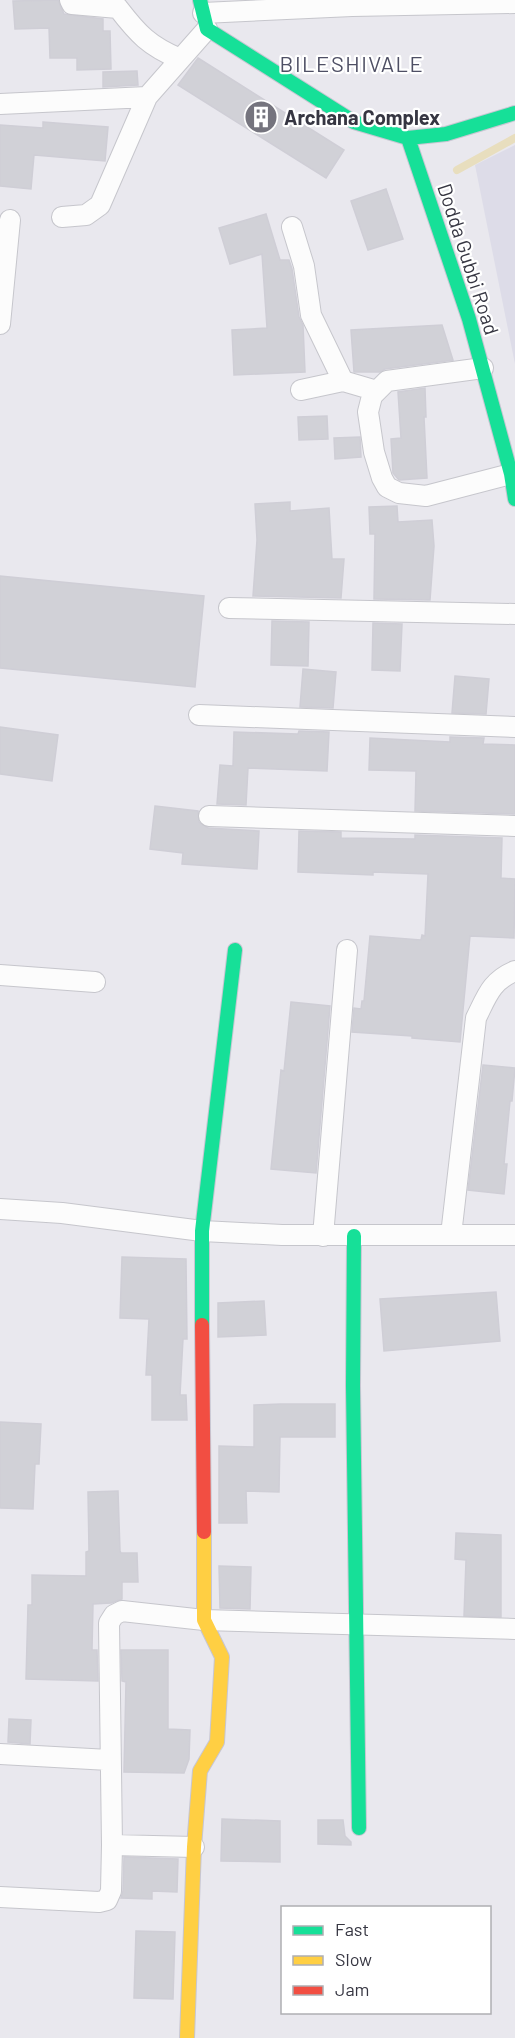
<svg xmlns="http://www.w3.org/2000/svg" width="515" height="2038" font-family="Barlow,sans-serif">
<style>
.residential{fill:#dddce8}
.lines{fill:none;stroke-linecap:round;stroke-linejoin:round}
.stream{stroke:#e8debe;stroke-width:8}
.building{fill:#d1d1d7;stroke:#cfced6;stroke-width:1.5}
.street-casing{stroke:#c6c6cc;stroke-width:22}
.fast-casing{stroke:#c7c6d2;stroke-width:16}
.slow-casing{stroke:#c7c6d2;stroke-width:16}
.jam-casing{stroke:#c7c6d2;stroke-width:16}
.street{stroke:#fcfcfc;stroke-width:20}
.fast{stroke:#16e098;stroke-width:14}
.slow{stroke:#ffcf43;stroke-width:14}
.jam{stroke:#f24e42;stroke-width:14}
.labels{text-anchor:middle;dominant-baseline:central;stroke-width:4.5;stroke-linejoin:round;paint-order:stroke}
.poi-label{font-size:20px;font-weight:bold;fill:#363642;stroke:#fff;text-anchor:start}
.street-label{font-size:20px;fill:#363642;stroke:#fff}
.quarter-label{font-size:22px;letter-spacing:1.5px;fill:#4e4f64;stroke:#fff}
</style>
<rect width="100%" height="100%" fill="#e9e8ee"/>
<path class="residential" d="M515,145v219l-40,-199z"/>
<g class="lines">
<path class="stream" d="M457,170l58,-32"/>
</g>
<path class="building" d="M58,0l6,14 39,5v12h7l1,38 -34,1v-12h-27l-1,-30 -34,1 -2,-28z
M198,58l146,92 -18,28 -148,-93z
M137,71l1,14 -35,2v-15z
M43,122l65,5 -3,34 -71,-6 -3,34 -31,-3v-61l43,3z
M386,189l17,50 -35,11 -17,-49z
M266,214l14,46h9l3,9 7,48 4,8 2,47 -71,3 -2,-45 35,-2 -5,-74 -32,10 -11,-36z
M442,325l11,35 -68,9 -5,3h-26l-3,-42z
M425,388l1,29h-2l3,61 -28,2 -6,-7 -2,-34 10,-1 -3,-46z
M327,416l1,23 -29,1 -1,-23z
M360,437l1,20 -26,2 -1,-21z
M290,502v9l39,-3 3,51h12l-3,39 -88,-2 4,-56 -2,-36z
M397,506l1,16 34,-2 2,26 -4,54 -56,-1 1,-65h-5l-1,-27z
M0,576l204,20 -9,91 -195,-19z
M272,621l37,1 -1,44 -37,-1z
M373,623l29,1 -2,47 -28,-1z
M303,669l33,3 -3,36 -33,-1z
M455,676l34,3 -3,35 -34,-1z
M0,727l58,8 -6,46 -52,-7z
M299,731l30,1 -2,39 -79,-3 -2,37 -29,-1 3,-39 13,1 1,-34 64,2z
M450,737l34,1 -1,6 32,1v69l-100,-3 1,-40 -47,-1 1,-32 80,4z
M155,806l43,5 1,11 9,6 51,3 -2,38 -75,-5 1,-11 -33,-4z
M299,831l42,1v6l74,1v-4l87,3 -1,40 14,1 -1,59 -44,-2 -10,106 -48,-4v-2l-60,-4 2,-24 7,1 1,-8h2l6,-65 51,4 1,-5 3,1 3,-62 -55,-2v3l-75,-3z
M291,1002l39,4 -14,167 -45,-4 10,-99 3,1z
M483,1065l32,3 -3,33h-2l-6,63h3l-3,30 -36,-4z
M122,1257l64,2 1,80h-4l-3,56h6l1,25h-35v-45h-6l3,-56 -29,-1z
M496,1292l4,49 -116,10 -4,-52z
M264,1301l2,34 -48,2v-34z
M281,1404h54v33h-55l-1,55 -33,-1 1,32h-28v-77l35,1v-42z
M0,1422l41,2 -2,40h-4l-2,45 -33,-1z
M118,1491l2,60 1,2h16l1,29h-16v17l-11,4 -18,1 -1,46h5l1,31 -72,-2 2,-74h4v-30l54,1v-24l3,-1 -1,-59z
M456,1533l45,2v82l-37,-1 2,-56 -11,-1z
M219,1566l32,1 -1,42 -30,-1z
M121,1650h47v79l22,1 -1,29 -5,14 -60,-1 2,-90 -4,-1z
M9,1719l22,1 -1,24 -22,-2z
M222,1819l58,2v41l-59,-1z
M318,1820h25l2,16 6,6v3l-33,-1z
M124,1857l54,2 -1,33 -25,-1v8l-31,-1 2,-7z
M136,1931l39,1 -2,67 -39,-1z"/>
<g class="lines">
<defs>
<path id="street" d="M70,0l2,4 46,4c20,26 31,38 62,51
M203,13l149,-7 163,-3
M0,104l147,-7 60,-68
M62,217l24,-2 14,-10 47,-108
M292,227l12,39 7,49 32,66
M0,324l10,-104
M483,368l-96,13 -15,15 -4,16 6,40 8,26 5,9 12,6 27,3 85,-22
M301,390l42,-9 34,10
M229,608l286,6
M199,715l316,12
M209,816l306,10
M0,975l95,7
M0,1209l62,4 140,18 80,4h233
M451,1235l25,-217c11,-22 15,-37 39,-47
M323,1236l24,-286
M0,1754l109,6
M112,1845l-3,-222 5,-8 8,-4 82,9 311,9
M0,1897l99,5 8,-2 4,-9 1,-46 82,2"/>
<path id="fast" d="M200,0l7,29 147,93 54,16 38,-4 69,-21
M408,138l61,181 42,155 4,25
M354,1236l-1,150 6,442
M202,1325v-94l33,-281"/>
<path id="slow" d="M187,2038l7,-191 6,-76 17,-29 5,-85 -18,-37v-88"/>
<path id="jam" d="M202,1325l2,207"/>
</defs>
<use href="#street" class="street-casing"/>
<use href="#fast" class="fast-casing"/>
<use href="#slow" class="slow-casing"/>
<use href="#jam" class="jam-casing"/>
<use href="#street" class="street"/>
<use href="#fast" class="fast"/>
<use href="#slow" class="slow"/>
<use href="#jam" class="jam"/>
</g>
<defs>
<symbol id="building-disc" viewBox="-11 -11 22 22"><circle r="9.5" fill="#75747e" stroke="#fff"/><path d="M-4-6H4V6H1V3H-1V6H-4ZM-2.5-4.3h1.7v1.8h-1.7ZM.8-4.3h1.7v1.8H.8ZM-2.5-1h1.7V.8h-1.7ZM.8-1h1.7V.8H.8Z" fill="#fff"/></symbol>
</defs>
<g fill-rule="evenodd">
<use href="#building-disc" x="242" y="98" width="38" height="38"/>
</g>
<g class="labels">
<g class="poi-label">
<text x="284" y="117">Archana Complex</text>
</g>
<g class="street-label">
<text transform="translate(469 259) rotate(72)">Dodda Gubbi Road</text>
</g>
<g class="quarter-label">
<text x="352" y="63">BILESHIVALE</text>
</g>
</g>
<rect x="281" y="1906" width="210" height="108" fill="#ffffff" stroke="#afafb3" stroke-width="1.5"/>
<rect x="293" y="1926" width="30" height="9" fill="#16e098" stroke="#afafb3" stroke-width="1.5"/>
<text x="335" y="1936" font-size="18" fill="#363642">Fast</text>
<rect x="293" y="1956" width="30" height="9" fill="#ffcf43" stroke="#afafb3" stroke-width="1.5"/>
<text x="335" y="1966" font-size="18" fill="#363642">Slow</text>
<rect x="293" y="1986" width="30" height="9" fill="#f24e42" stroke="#afafb3" stroke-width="1.5"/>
<text x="335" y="1996" font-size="18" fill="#363642">Jam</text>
</svg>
